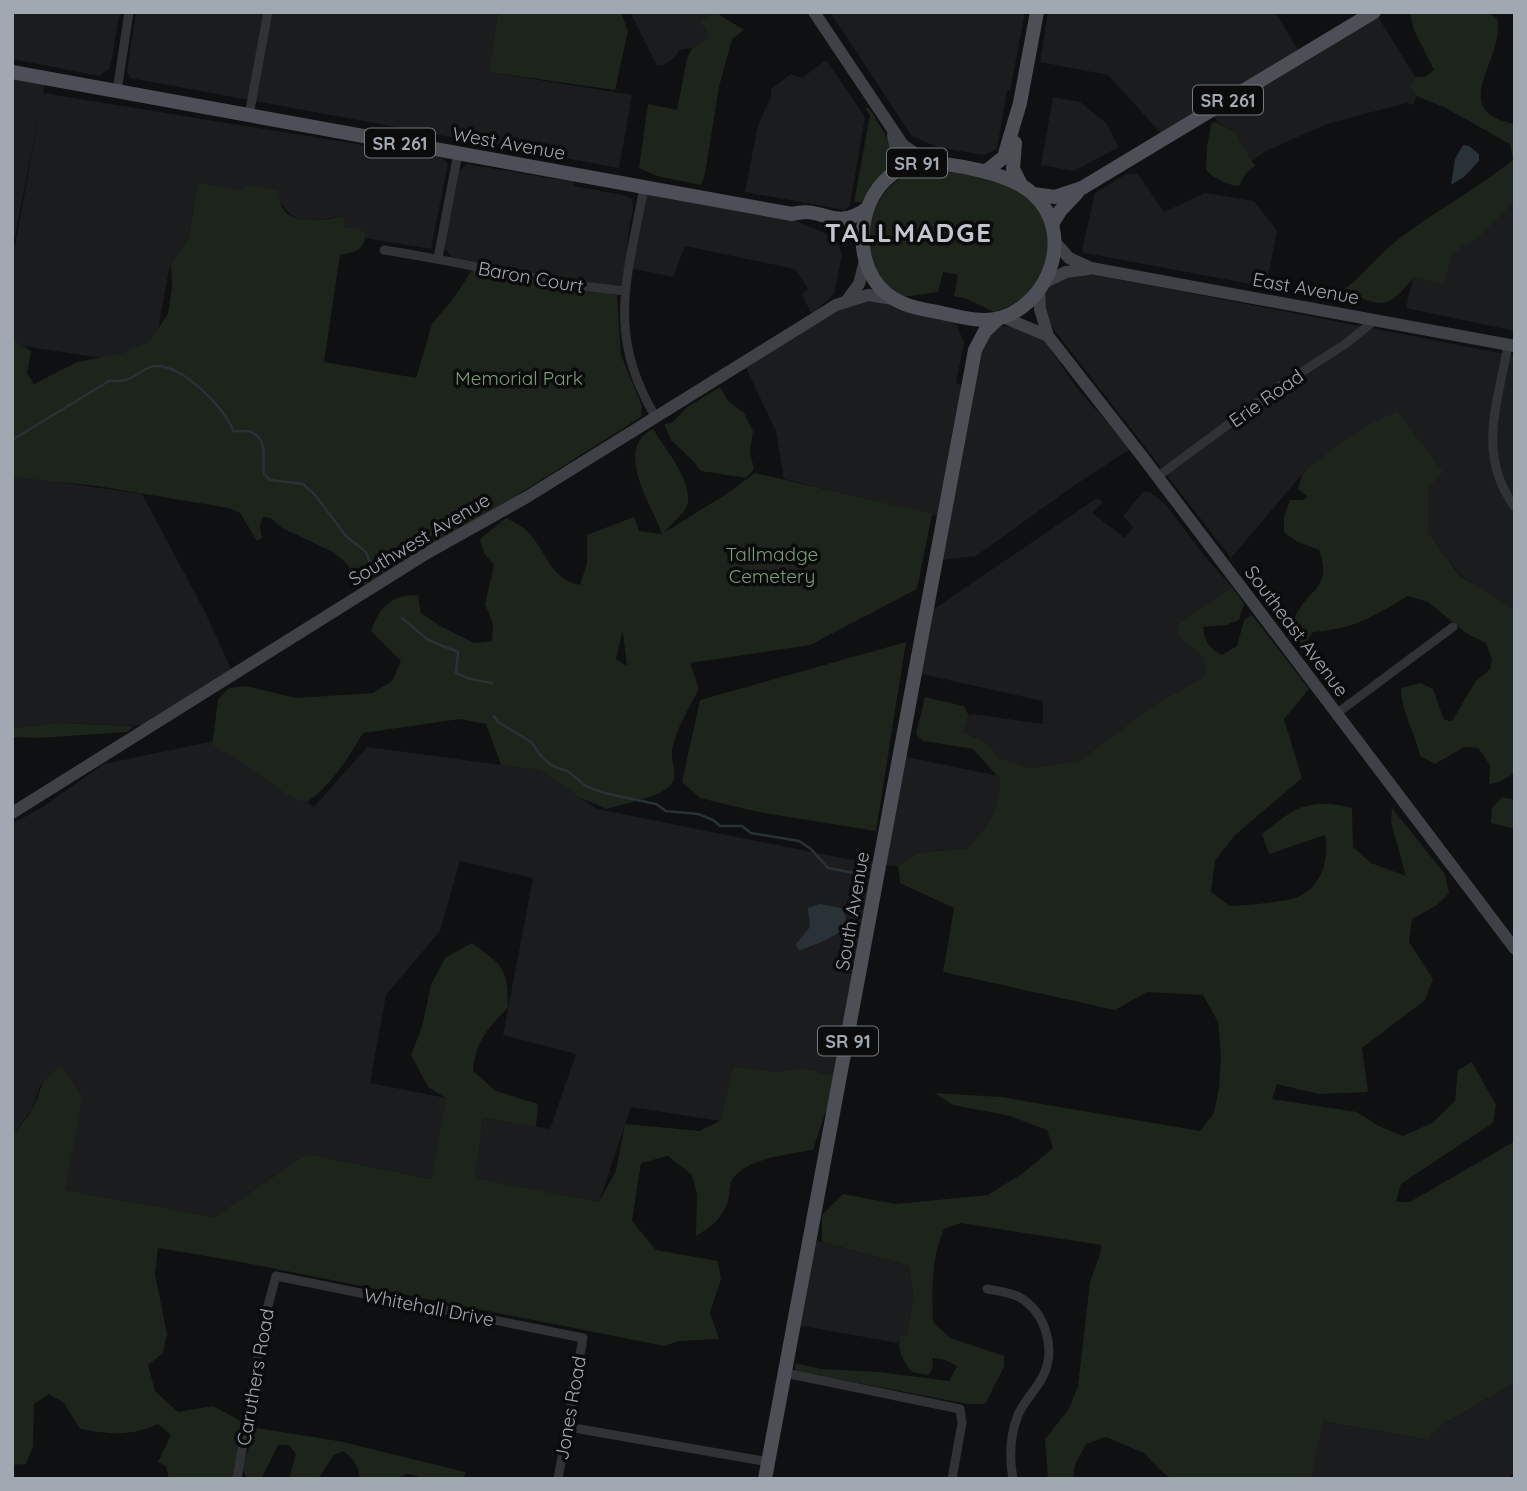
<svg xmlns="http://www.w3.org/2000/svg" width="1527" height="1491" font-family="Quicksand,sans-serif">
<style>
.built{fill:#1b1c1e}
.green{fill:#1c241c;fill-rule:evenodd}
.water{fill:#283237}
.lines{fill:none;stroke-linecap:round;stroke-linejoin:round}
.stream{stroke:#283237;stroke-width:2.5}
.street{stroke:#303236;stroke-width:9}
.secondary{stroke:#3e4146;stroke-width:12}
.primary{stroke:#4c4f55;stroke-width:14}
.labels{text-anchor:middle;dominant-baseline:central;stroke-width:7;stroke-linejoin:round;paint-order:stroke}
.shield{fill:#0b0b0c;stroke:#737980;stroke-width:2}
.shield-label{font-size:18px;font-weight:bold;fill:#a0a8b2}
.street-label{font-size:19px;fill:#a0a8b2;stroke:#0b0b0c}
.park-label{font-size:19px;fill:#799f76;stroke:#0b0b0c}
.district-label{font-size:26px;font-weight:bold;letter-spacing:2px;fill:#c1c6ce;stroke:#0b0b0c}
</style>
<rect width="100%" height="100%" fill="#0f1011"/>
<path class="built" d="M12,12h108l-10,56 -11,8 -87,-17z
M136,12h362l-9,60 143,23 -13,73 -489,-90 -3,-7z
M630,12h85l-15,10 8,13 -3,6 -14,7 -12,2 -3,6 -12,9 -7,1z
M830,12h195l-15,79 -3,-1 -10,59 -13,6 -47,-8 -25,-11z
M1048,12h227l23,38 -137,83 -53,-58 -68,-13z
M1377,15l38,62 -5,10 6,9 -2,9 -8,-2 -79,21 -61,27 -14,10 -16,-29 -16,-8 -7,-8z
M826,60l39,57 -15,88 -5,5 -100,-18 13,-67 13,-28v-8l20,-15 11,4z
M12,72l34,6 -3,15 399,65 6,5 -17,86 -66,-11 1,-5 -22,-5v-12l-41,6 -12,-7 -13,-14v-9h-35l-45,-10 -9,55 -20,32 -11,62 -9,17 -42,11 -90,-14 -5,-3v-80l29,-158 -29,147z
M1053,97l27,5 26,21 13,24 -45,24 -33,-6z
M467,164l107,18v4l49,9 9,4 1,9 -5,27 -3,56 -173,-34 -8,-9 15,-76z
M1126,174h12l26,38 41,-19 49,8 23,30 -10,51 -16,2 -166,-31 -3,-3 13,-57z
M644,187l127,23 60,26 7,7 4,11 -8,40 -22,20 -11,-20 7,-5 -13,-20 -110,-23 -12,31 -44,-9z
M1515,201v130l-109,-23 7,-30 49,-39h15z
M1086,273l429,83v258l-54,-38 -33,-44 -22,-109 -10,-12 -87,55 -78,92 -182,-235 -6,-23 5,-13 9,-8z
M850,301h42l64,23 8,18 -8,41 7,3 -22,131 -157,-38 -8,-48 -31,-65z
M1014,326l28,11 34,50 54,62 -55,36 -99,71 -35,4 41,-219 12,-14z
M12,477h11l119,17 63,118 29,63 -83,51 -93,-3 -46,5z
M1143,492h7l16,13 41,54 25,28 -55,38 1,11 24,20 4,14 -5,9 -44,24 -78,58 -48,7 -34,-10 -7,-13 -27,-13 6,-16 4,-2 70,10v-23l-121,-27 12,-65 163,-111 6,4 -11,11 33,25 8,-11 -10,-11z
M214,741l100,66 53,-60 172,23 58,39 280,56 -40,212 -32,-9 -31,4 -41,-6 -13,55 -89,-14 -32,95 -124,-24 8,-60 67,11 26,-75 -73,-19 30,-157 -73,-17 -20,70 -54,64 -16,88 76,15 -13,81 -126,-25 -93,63 -150,-27 19,-93 -42,-13 -10,27 -19,25v-312l32,-18 60,-42z
M902,756l96,20 2,3 -1,22 -7,21 -25,26 -50,5 -19,13 -15,-1z
M814,1240l95,26 4,29 -6,40 -7,1 -2,7 -101,-18z
M1515,1382v88l-7,9h-197l11,-58 104,19 15,-14z"/>
<path class="green" d="M498,12h123l7,19 -13,59 -126,-18z
M715,12l29,18 -12,9 -13,48 -14,87 -4,11 -44,-9 -18,-8 9,-64 29,6 10,-51 5,-11 13,-7 3,-6 -8,-13z
M1410,12h76l11,6c10,40 -53,92 18,106v77l-38,38 -13,6 -12,10 -9,28 -30,-5c-22,27 -28,32 -62,15l-5,1 -4,-3c17,-12 31,-30 47,-44 39,-33 84,-55 124,-87l-3,-16 -66,-37 -28,-11 -6,-9 5,-10h10l9,-7 -20,-40z
M865,108h4c30,48 34,50 -7,94h-8l16,-87z
M1215,122l21,10 19,34 -9,7 -7,13c-13,-1 -24,-7 -33,-16l1,-23 4,-23z
M929,169c26,4 68,7 90,20 35,22 38,78 9,105 -10,9 -22,13 -34,18l-27,-13 -13,-3 4,-21 -15,-3 -5,20 -36,5c-11,-9 -26,-19 -31,-32 -9,-27 3,-69 27,-85 9,-7 20,-9 31,-11z
M198,182l44,9 7,-7 29,7c1,38 41,30 66,25v12h12l10,5c-3,19 -9,18 -26,22l-16,107 92,16 16,-54 21,-25 19,-29 145,25 4,60 21,51 -1,11 -133,84 -142,85 -3,-4 -4,1 -12,-19 -14,-12 -51,-24 -11,-10 -8,-1 -3,8 2,13 -5,3 -17,-28 -11,-5 -132,-22 -85,-9v-138l19,12 -4,22 7,11 43,-22 43,-8 30,-13 18,-27 4,-27 -1,-22 18,-28z
M720,387l8,14 16,12 9,18 -3,21 4,17 -8,9 -45,-7 -8,-10 -22,-21 -7,-16 8,-1 15,-16z
M1397,411l46,61 -15,16v44l32,44 55,34v163l-16,9 -10,2 1,-19 -12,-17 -14,-1 -29,17 -15,-8c-5,-24 -19,-45 -19,-68l20,-5 12,6 11,31 8,1 23,-39 15,-13 2,-10 -6,-16 -20,-10 -38,-31 -20,-6c-35,21 -54,33 -95,36l-7,10 -10,2 -6,-10c2,-6 3,-15 7,-21 15,-27 35,-26 22,-63l-23,-9 -12,-9v-15l6,-17h12l6,-3 -10,-8 4,-14 7,-9 61,-42z
M653,429c11,19 44,56 33,79 -4,8 -16,16 -21,24l63,-39 27,-20 177,41 -15,75 -107,56 -120,18 9,26c-10,19 -23,40 -27,61 -2,15 11,29 -7,40 -15,9 -41,14 -58,19l-28,-12 -40,-27 -38,-5 -15,-41 -26,-5 -97,14c-15,25 -32,53 -56,69 -22,-4 -32,-18 -49,-29 -14,-9 -29,-18 -44,-27l-1,-7 5,-40 11,-11 16,-2 51,12 77,-5 19,-12 9,-20 -30,-30c9,-24 19,-36 47,-36l3,18 21,14 32,16 18,-2 1,-17 -8,-20 9,-39 -10,-12 -4,-14 26,-21c8,4 18,9 24,16 18,21 20,44 50,51l7,-22v-28l47,-18 5,14 23,3c-9,-27 -50,-85 -9,-105zM622,633h1l4,33 -11,-7z
M1232,587l12,17 -5,16 -13,5 -23,2c2,14 6,22 19,28l15,-9 7,-26 8,-5 57,74 -25,30 18,59 -68,58 -19,25 -4,31 19,14c15,-1 58,-4 70,-10 23,-11 29,-39 25,-61l-56,19 -7,-20c32,-26 47,-37 90,-26l1,39 18,16 35,13 -15,-54 1,-14 53,66 4,19 -12,12 -25,14 -3,23 24,37 -8,21 -63,48 6,44 -50,2 -41,-10 -5,15 85,13 22,14 24,10 29,-13 23,-22 3,-31 14,-8 24,43 -3,18 -92,61 -5,18h14l105,-61v241l-74,44 -14,14 -104,-19 -12,58h-140l-13,-11 -14,-15 -38,-16 -20,7 -11,21 -2,14h-25l-3,-40 24,-30 9,-23 12,-104 10,-28 1,-9 -140,-22 -17,6c-13,29 -12,62 -11,93l17,16 54,18v11l-19,37h-17l-173,-33v-8l26,6 59,3 69,9 8,-15 -14,-7 -11,-1 1,10 -5,7 -16,-3c-9,-11 -15,-21 -12,-36l7,-1 6,-40 -4,-29 -87,-24v-27l21,-21 53,10 92,-9 35,-22 30,-25 -6,-18 -37,-14 -57,-11 -19,-12 68,4 198,34 14,-18 5,-26 2,-31 -3,-34 -15,-27 -56,-3 -32,18 -172,-38 11,-64 -54,-25 -2,-17 19,-13 50,-5c25,-26 31,-32 33,-69l-27,-30 -50,-8 -7,-7 9,-37 39,9 5,10 -6,16 27,13 8,13 33,10 48,-7 78,-58 44,-24 5,-9 -4,-14 -24,-20 -1,-11z
M906,642l-30,189 -118,-19 -58,-14 -18,-16 18,-82z
M58,723l76,3 -7,6 -89,6 -26,-1v-9z
M1502,797l13,3v29l-24,-6 1,-15z
M472,943c31,23 36,24 36,64 -21,23 -32,33 -35,64l23,20 42,13 -2,23 -53,-9 -8,60 124,24 17,-31 9,-47 75,7 20,-10 13,-55 41,6 31,-4 32,9 -24,73c-23,4 -67,8 -81,30 -3,5 -2,15 -4,21 -5,17 -18,27 -32,35l1,-41 -5,-20 -24,-19 -27,7 -9,58 24,29 62,11 3,18 -11,34 9,26 -40,2 -15,5 -423,-84 -83,-14 -3,26 12,60 -4,19 -15,12 7,26 23,21 35,-6 33,18 -9,55h-68l-3,-13 -8,-4 13,-27 -13,-11c-29,13 -48,10 -78,5l-16,-26 -15,-9 -15,10 -1,42 -7,18 -14,1v-329c6,-8 13,-15 18,-23 14,-23 5,-29 31,-47l22,31 -18,93 149,27 93,-63 125,25 14,-81 -18,-11 -17,-32 11,-28 9,-42 14,-27z
M251,1427l87,14 128,31 -3,7h-45l-1,-3 -11,-2 -8,5h-38c-2,-13 -6,-21 -17,-28l-9,4 -16,24h-29l7,-25 -7,-9h-11l-17,34h-14l-5,-11 8,-23z"/>
<path class="water" d="M1463,145l6,1 10,8v7l-15,16 -13,8 4,-26z
M820,904l21,4c19,24 -24,35 -40,42l-3,-1 -2,-5 14,-17 -2,-19z"/>
<g class="lines">
<path class="stream" d="M12,440l97,-59c5,0 12,0 17,-1 10,-3 19,-14 30,-14 25,-2 70,42 77,65 6,1 12,-1 18,1 18,8 11,27 13,42l6,6 33,4 12,11 31,41 20,16 5,14 1,10
M402,618l26,22 30,12 -2,21 14,6 22,4
M494,716l4,6 33,20 11,15 9,8 18,7 17,14 18,7 52,11 10,7 32,3 15,6 7,6h22l9,7 48,8 12,8 17,19 32,6"/>
<path class="street" d="M117,91l12,-79
M249,115l19,-103
M644,187c-16,89 -39,146 11,229
M384,250c80,12 159,33 241,41
M438,258l20,-105
M1508,345c-10,58 -32,110 7,162
M1157,477l126,-93 61,-39 31,-25
M1336,714l117,-87
M987,1289c11,2 22,3 32,8 27,15 38,54 23,81 -7,13 -18,23 -24,37 -8,20 -9,42 -5,64
M785,1373l175,36 2,14 -10,56
M568,1427l201,35
M237,1479l29,-166 10,-37 307,62 -25,141"/>
<path class="secondary" d="M814,12l89,133 26,18
M891,175l6,-20 -4,-20
M1055,242l14,16 22,10 424,78
M1045,282l21,-10 22,-3
M1039,290l1,19 8,27
M847,300l12,-16 6,-23
M1003,317l45,19 93,119 374,494
M12,813l417,-261 98,-55 309,-192 32,-10 25,4"/>
<path class="primary" d="M12,72l780,142c31,-9 42,19 76,-6
M1015,143l-2,26 8,16
M923,163c31,0 87,10 110,31 42,38 18,109 -33,124 -19,5 -39,-1 -58,-5 -19,-4 -39,-6 -55,-19 -45,-37 -25,-127 36,-131z
M985,172l19,-15 16,-54 17,-91
M1033,194l22,3 27,-9 292,-176
M1052,224l8,-13 17,-18
M765,1479l210,-1129 10,-19 14,-13"/>
</g>
<g class="labels">
<g class="shield">
<rect x="1193" y="85.5" width="70" height="29" rx="5"/>
<rect x="365" y="128.5" width="70" height="29" rx="5"/>
<rect x="887" y="148.5" width="60" height="29" rx="5"/>
<rect x="818" y="1026.5" width="60" height="29" rx="5"/>
</g>
<g class="shield-label">
<text x="1228" y="100">SR 261</text>
<text x="400" y="143">SR 261</text>
<text x="917" y="163">SR 91</text>
<text x="848" y="1041">SR 91</text>
</g>
<g class="street-label">
<text transform="translate(509 143) rotate(10)">West Avenue</text>
<text transform="translate(531 277) rotate(10)">Baron Court</text>
<text transform="translate(1306 288) rotate(10)">East Avenue</text>
<text transform="translate(1266 398) rotate(-35)">Erie Road</text>
<text transform="translate(419 539) rotate(-31)">Southwest Avenue</text>
<text transform="translate(1297 631) rotate(53)">Southeast Avenue</text>
<text transform="translate(852 911) rotate(-80)">South Avenue</text>
<text transform="translate(429 1307) rotate(11)">Whitehall Drive</text>
<text transform="translate(255 1377) rotate(-80)">Caruthers Road</text>
<text transform="translate(570 1408) rotate(-80)">Jones Road</text>
</g>
<g class="park-label">
<text x="519" y="378">Memorial Park</text>
<text x="772" y="554">Tallmadge<tspan x="772" dy="22">Cemetery</tspan></text>
</g>
<g class="district-label">
<text x="909" y="232">TALLMADGE</text>
</g>
</g>
<rect width="1527" height="1491" fill="none" stroke="#a0a8b2" stroke-width="28"/>
</svg>
